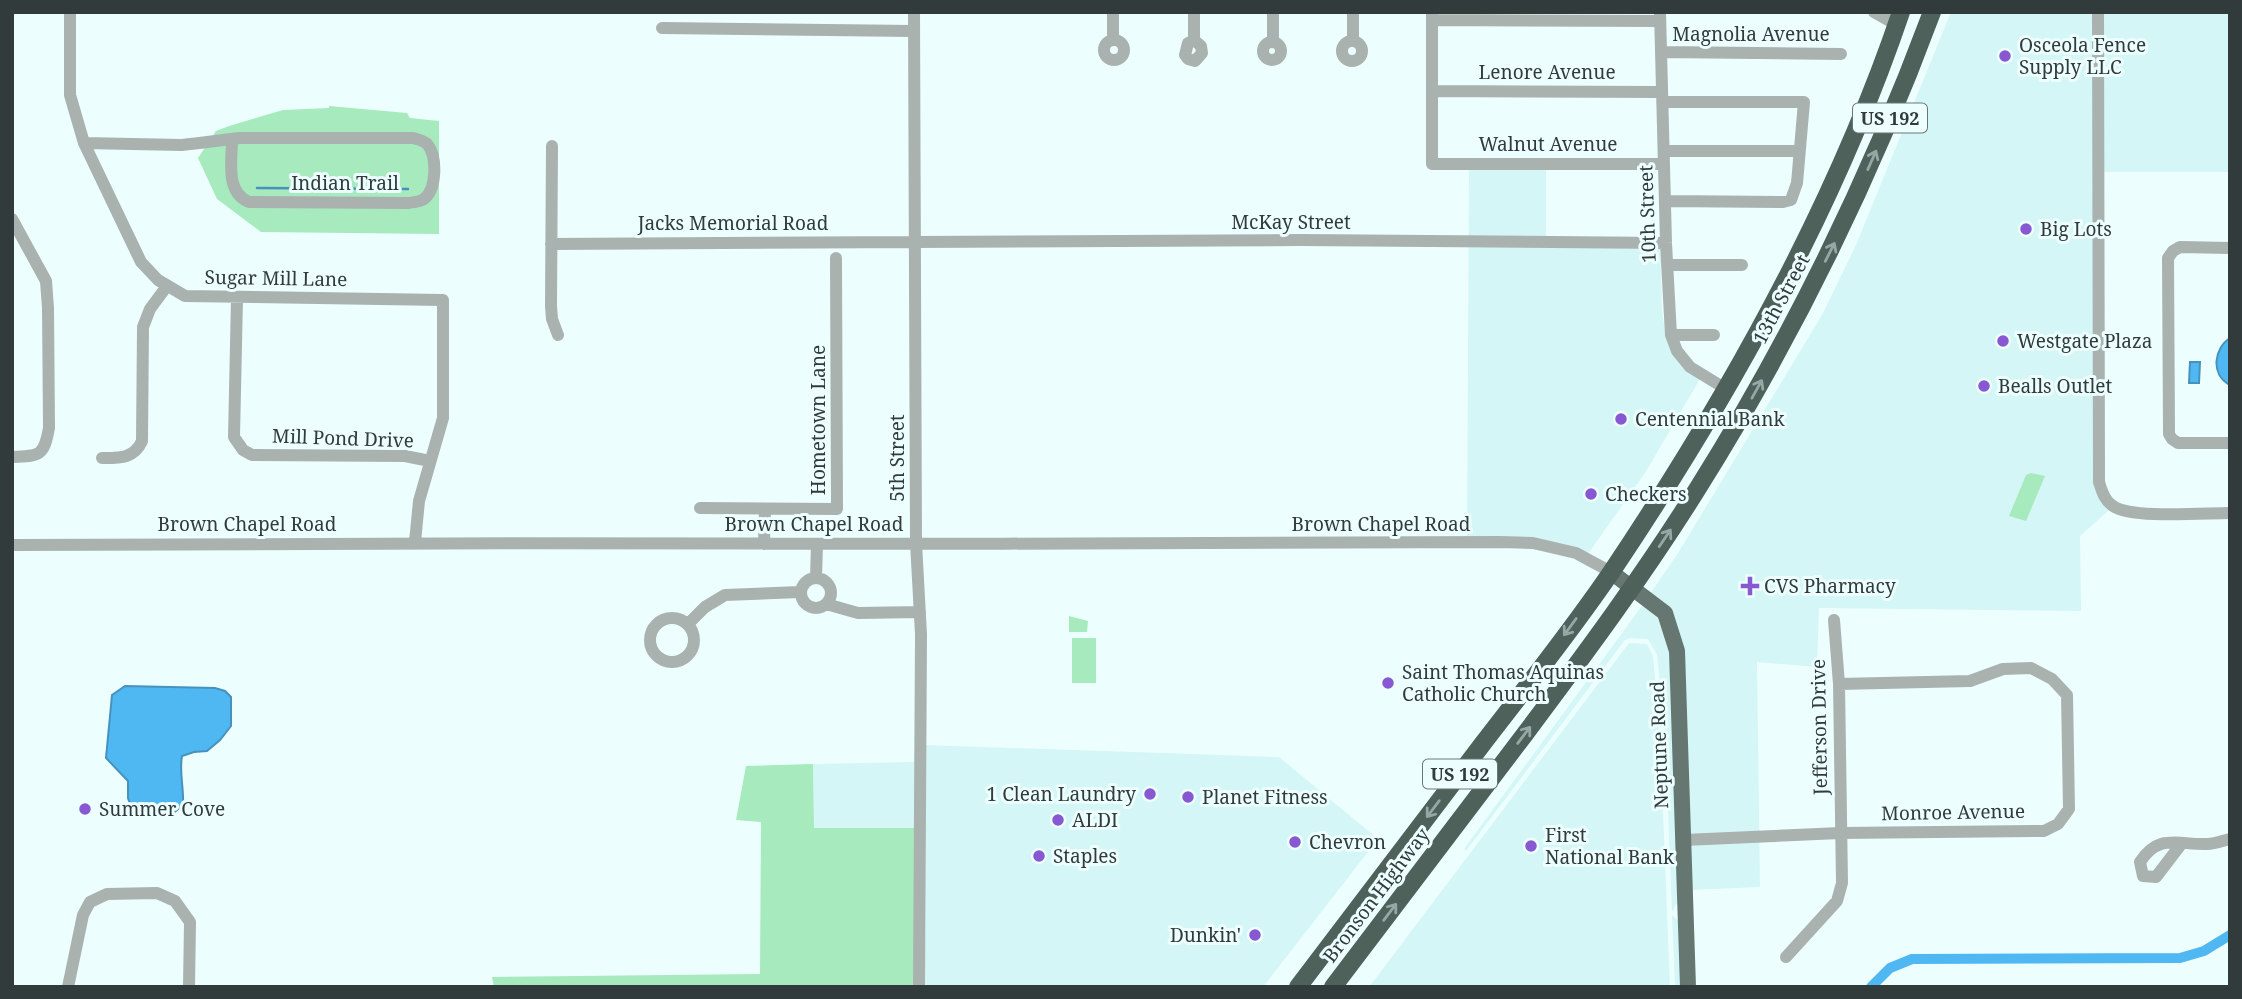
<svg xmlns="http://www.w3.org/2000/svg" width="2242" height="999" font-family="'Noto Serif',serif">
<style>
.built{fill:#d5f6f6}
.green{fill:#a6eabe}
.water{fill:#4fb8f3;stroke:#4692bc;stroke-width:2}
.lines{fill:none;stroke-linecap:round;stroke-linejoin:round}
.stream{stroke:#4692bc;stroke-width:2.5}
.canal{stroke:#4fb8f3;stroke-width:10}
.minor{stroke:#a9b2af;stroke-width:12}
.major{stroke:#667671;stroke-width:16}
.highway{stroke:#4e615b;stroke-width:18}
.oneway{stroke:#95a8a4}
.poi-dot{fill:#8758d1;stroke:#ecfffe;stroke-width:2.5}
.labels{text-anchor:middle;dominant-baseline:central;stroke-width:6;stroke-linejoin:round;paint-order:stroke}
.shield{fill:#ecfffe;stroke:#6a7676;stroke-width:2}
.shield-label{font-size:18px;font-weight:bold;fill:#323b3b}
.street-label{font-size:19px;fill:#323b3b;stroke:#ecfffe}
.poi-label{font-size:19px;fill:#323b3b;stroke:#ecfffe;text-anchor:start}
</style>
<rect width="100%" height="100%" fill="#ecfffe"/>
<path class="built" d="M1951,12h279v160h-129l-4,316 11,23 -28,25 1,75 -262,-3 -2,59 -60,-5 3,225 -69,3 -8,-235 -33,-61 28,-41 144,-238 34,-70z
M1469,169l77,1v71l114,-1 2,71 4,26 34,42 -55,94 -57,81 -121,-17z
M1644,603l16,13 11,36 9,246 -8,14 -7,-176 -8,-81 -9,-16 -18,-1 -5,2 -159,211 -2,-2z
M1629,643l18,1 6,12 7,80 10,251h-301z
M915,745l-1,231 -100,-148 -1,-64 101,-2z
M926,745l353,12 99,82 -115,148h-338z
M1672,915l8,7 2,65h-7z"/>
<path class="green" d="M329,106l78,7 3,5 29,3v113l-178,-2 -44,-33 -19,-41 18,-27 13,-5 54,-16 46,-2z
M2031,473l14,3 -19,45 -17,-5 17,-41z
M1069,616l19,5 -1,11h-18z
M1072,638h24v45h-24z
M813,764l1,64h100v158l-420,1 -2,-10 268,-3 1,-152 -25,-2 10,-54z"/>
<path class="water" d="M2230,338v47c-20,-10 -16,-37 0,-47z
M2190,362h10l-1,21h-10z
M125,686l90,2 10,3 6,6v29l-11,14 -13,11 -13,1 -12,4c-3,16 2,32 1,49l-12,10 -38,-2 -5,-15v-17l-22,-23 6,-63z"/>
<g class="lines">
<path class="stream" d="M257,188l151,1"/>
<path class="canal" d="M1871,987l19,-19 22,-9 268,-1 24,-7 26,-16"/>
<path class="minor" d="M70,12v83l14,48 57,119 17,18 27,16 258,4v118l-24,83 -4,41
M914,12l2,531 5,91 -2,353
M1194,12v28l7,6 1,7 -7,8 -7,-2 -3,-4 3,-12 6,-3
M1432,12v152h232
M1660,12l6,231 5,92 6,16 13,16 36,22
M1874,12l23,13
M2098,12l1,470c3,9 5,18 14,24 19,13 91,7 117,7
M1432,20l228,1
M662,28l251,3
M1113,39v-27
M1104 50a10 10 0 1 1 20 0a10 10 0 1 1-20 0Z
M1353,41v-29
M1342 51a10 10 0 1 1 20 0a10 10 0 1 1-20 0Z
M1263 51a9 9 0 1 1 18 0a9 9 0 1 1-18 0Z
M1273,42v-30
M1661,52l180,2
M1432,91l230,1
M1663,102h141l-7,81 -6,17 -8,2 -117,-1
M84,143l98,2c20,-2 39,-5 58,-7h173c6,2 11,2 15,7 9,12 9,44 -4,54 -4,3 -11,3 -16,4l-159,-1c-24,-10 -17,-41 -17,-63
M552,146l-1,160 1,13 6,16
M1664,151h134
M12,219l34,62 2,27 1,120c-5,28 -9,28 -37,29
M551,244l749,-4 366,3
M2230,248l-50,-1 -7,4 -5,7 1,176 3,5 6,4h52
M1667,265h75
M237,298l-3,139 9,13 9,5 153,1 25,5
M1671,335h43
M102,458c17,0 32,1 40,-17l1,-114 7,-18 17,-23
M700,508l137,1 -1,-251
M764,544l1,-35
M12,545c496,-4 992,1 1488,-3l33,1 43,10 35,19
M801 593a15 15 0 1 1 30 0a15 15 0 1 1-30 0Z
M816,578l1,-34
M826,604l32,9 62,-1
M650 640a22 22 0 1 1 44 0a22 22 0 1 1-44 0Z
M688,624l17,-17 20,-12 75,-3
M1684,840l156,-7 204,-2 14,-7 11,-15 -2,-114 -15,-16 -21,-11 -28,1 -33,12 -131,3
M2182,843l-26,34 -13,-1 -3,-14c19,-29 38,-17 67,-18 8,0 15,-3 23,-5
M1786,957l51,-56 5,-18 -3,-199 -5,-64
M68,987l15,-72 7,-13 17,-8 50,-1 18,8 15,21 -1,65"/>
<path class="major" d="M1611,572l54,41 12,38 11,336"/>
<path class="highway" d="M1298,987c62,-82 124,-163 186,-245 43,-56 88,-112 128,-171 116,-173 222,-361 289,-559
M1333,987c64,-85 128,-169 192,-253 60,-80 120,-161 173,-246 94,-150 172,-309 234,-476"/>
</g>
<defs><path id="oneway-shaft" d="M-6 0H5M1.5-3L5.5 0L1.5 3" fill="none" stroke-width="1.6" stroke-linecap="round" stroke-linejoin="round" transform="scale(1.75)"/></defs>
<g class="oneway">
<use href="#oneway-shaft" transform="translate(1872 160) rotate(-66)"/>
<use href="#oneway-shaft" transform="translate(1830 252) rotate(-63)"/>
<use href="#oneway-shaft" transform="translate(1757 389) rotate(-61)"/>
<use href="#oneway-shaft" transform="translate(1665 538) rotate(-56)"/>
<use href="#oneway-shaft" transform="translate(1570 627) rotate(126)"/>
<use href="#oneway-shaft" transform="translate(1524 735) rotate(-53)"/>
<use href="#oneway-shaft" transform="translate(1433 809) rotate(127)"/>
<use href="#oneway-shaft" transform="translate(1390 912) rotate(-53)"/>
</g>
<g class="poi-dot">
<circle cx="2005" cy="56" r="7"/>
<circle cx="2026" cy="229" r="7"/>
<circle cx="2003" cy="341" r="7"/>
<circle cx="1984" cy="386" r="7"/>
<circle cx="1621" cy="419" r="7"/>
<circle cx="1591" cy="494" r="7"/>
<path d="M1746.5 575.5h7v7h7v7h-7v7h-7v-7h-7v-7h7z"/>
<circle cx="1388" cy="683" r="7"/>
<circle cx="1150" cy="794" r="7"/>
<circle cx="1188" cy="797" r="7"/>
<circle cx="85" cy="809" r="7"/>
<circle cx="1058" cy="820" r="7"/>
<circle cx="1295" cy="842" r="7"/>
<circle cx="1531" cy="846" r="7"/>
<circle cx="1039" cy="856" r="7"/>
<circle cx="1255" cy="935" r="7"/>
</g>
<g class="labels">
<g class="shield">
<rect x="1853" y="103.5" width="74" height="29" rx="5"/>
<rect x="1423" y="759.5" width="74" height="29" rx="5"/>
</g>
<g class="shield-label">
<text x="1890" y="118">US 192</text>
<text x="1460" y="774">US 192</text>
</g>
<g class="street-label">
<text x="1751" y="34">Magnolia Avenue</text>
<text x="1547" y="72">Lenore Avenue</text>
<text x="1548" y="144">Walnut Avenue</text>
<text x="345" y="183">Indian Trail</text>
<text transform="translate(1647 214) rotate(-92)">10th Street</text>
<text x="1291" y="222">McKay Street</text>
<text x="733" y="223">Jacks Memorial Road</text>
<text transform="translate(276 278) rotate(1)">Sugar Mill Lane</text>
<text transform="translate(1781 299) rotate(-62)">13th Street</text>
<text transform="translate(818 420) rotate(-90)">Hometown Lane</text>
<text transform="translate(343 438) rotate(2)">Mill Pond Drive</text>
<text transform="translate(897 458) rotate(-90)">5th Street</text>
<text x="247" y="524">Brown Chapel Road</text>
<text x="814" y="524">Brown Chapel Road</text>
<text x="1381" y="524">Brown Chapel Road</text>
<text transform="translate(1819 727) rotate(-91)">Jefferson Drive</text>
<text transform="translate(1659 745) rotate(-92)">Neptune Road</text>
<text transform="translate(1953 812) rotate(-1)">Monroe Avenue</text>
<text transform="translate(1376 895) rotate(-53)">Bronson Highway</text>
</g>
<g class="poi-label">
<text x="2019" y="45">Osceola Fence<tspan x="2019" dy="22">Supply LLC</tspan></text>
<text x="2040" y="229">Big Lots</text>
<text x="2017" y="341">Westgate Plaza</text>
<text x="1998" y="386">Bealls Outlet</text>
<text x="1635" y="419">Centennial Bank</text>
<text x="1605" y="494">Checkers</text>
<text x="1764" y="586">CVS Pharmacy</text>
<text x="1402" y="672">Saint Thomas Aquinas<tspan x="1402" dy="22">Catholic Church</tspan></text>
<text x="1136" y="794" text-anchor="end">1 Clean Laundry</text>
<text x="1202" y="797">Planet Fitness</text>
<text x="99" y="809">Summer Cove</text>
<text x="1072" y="820">ALDI</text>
<text x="1545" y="835">First<tspan x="1545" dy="22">National Bank</tspan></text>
<text x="1309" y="842">Chevron</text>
<text x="1053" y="856">Staples</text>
<text x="1241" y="935" text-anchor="end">Dunkin'</text>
</g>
</g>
<rect width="2242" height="999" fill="none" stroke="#323b3b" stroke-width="28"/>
</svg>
